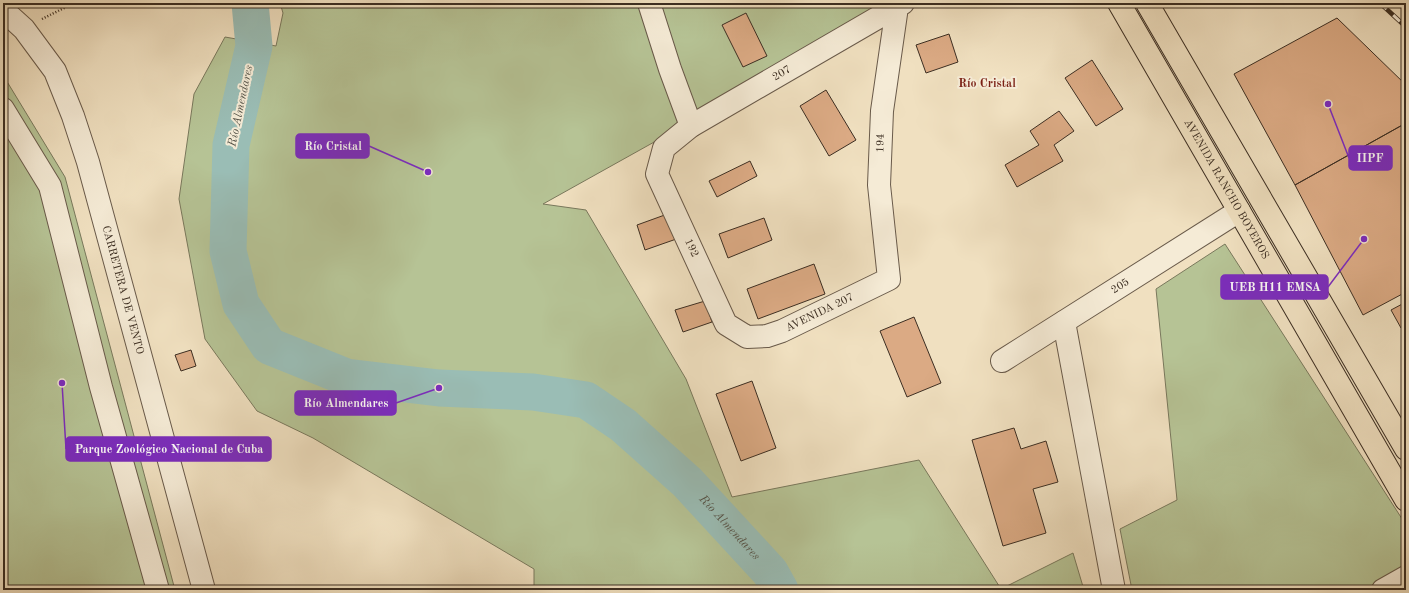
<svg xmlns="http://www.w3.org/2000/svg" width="1409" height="593" font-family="'Old Standard TT',serif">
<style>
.green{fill:#b6c395;stroke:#79785c}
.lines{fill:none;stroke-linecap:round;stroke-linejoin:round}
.river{stroke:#9abdb5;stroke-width:37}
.building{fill:#dbaa84;stroke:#3c2e22}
.minor-casing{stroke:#695a4a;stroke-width:24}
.highway-casing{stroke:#3c2e22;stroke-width:24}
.path{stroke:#3c2e22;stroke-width:2.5;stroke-dasharray:1 2;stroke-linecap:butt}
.minor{stroke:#f5ebd6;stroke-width:22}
.highway{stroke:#f0e0c0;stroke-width:22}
.rail-casing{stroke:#3c2e22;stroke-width:4.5}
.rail{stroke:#f5ebd6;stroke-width:3;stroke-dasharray:9;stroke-linecap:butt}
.labels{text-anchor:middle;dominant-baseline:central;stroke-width:4;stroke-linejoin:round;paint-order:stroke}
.street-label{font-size:11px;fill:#3c2e22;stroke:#f5ebd6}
.neighbourhood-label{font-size:12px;font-weight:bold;fill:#7a1f14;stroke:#f5ebd6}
.water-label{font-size:12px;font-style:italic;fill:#545247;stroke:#f5ebd6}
.leader{fill:none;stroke:#7b2cbf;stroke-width:1.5}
.callout-dot{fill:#7b2cbf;stroke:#f5ebd6;stroke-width:1.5}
.callout{fill:#7b2cbf;stroke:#7b2cbf;stroke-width:1.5}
.callout-label{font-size:12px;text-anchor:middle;font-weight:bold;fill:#fff}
</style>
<rect width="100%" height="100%" fill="#f0e0c0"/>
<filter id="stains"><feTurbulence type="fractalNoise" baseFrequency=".005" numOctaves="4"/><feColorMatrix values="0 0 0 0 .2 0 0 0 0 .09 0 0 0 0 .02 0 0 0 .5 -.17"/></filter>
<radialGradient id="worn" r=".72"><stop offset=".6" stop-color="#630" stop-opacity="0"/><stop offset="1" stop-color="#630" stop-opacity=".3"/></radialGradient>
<path class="green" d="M280,3h603l-227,138 -113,63 43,6 100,169 46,118 187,-37 82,129 72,-36 11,37h-550v-21l-221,-131 -56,-27 -52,-72 -26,-140 15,-105 31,-57 51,9 7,-33z
M3,75l62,102 110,413h-172z
M1225,244l181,281v52l-23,13h-251l-12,-61 57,-29 -21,-211z"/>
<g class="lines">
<path class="river" id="s1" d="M250,3l4,43 -23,99 -3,106 13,53 28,42 77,31 93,11 94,4 53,8 37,25 64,57 83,90 10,18"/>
</g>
<path class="building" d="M746,13l21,43 -24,11 -21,-42z
M1337,18l69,67v38l-111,62 -61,-111z
M949,34l9,28 -32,11 -10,-28z
M1092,60l31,49 -27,17 -31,-48z
M826,90l30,50 -27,16 -29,-50z
M1059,111l15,20 -20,14 9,16 -46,26 -12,-22 34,-20 -9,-14z
M1406,123v169l-43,23 -68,-130z
M750,161l7,15 -40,21 -8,-16z
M673,212l9,25 -37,13 -8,-25z
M764,218l8,22 -44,18 -9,-24z
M814,264l11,30 -67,25 -11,-30z
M705,301l7,21 -29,10 -8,-22z
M1406,302v24l-5,2 -10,-18z
M914,317l27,66 -34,14 -27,-66z
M191,350l5,16 -15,5 -6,-16z
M752,381l24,67 -35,13 -25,-67z
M1014,428l7,21 25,-8 12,41 -25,7 13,44 -43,13 -31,-106z"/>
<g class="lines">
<defs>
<g id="minor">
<path d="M649,3l21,66 21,57"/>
<path id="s2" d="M897,7l-15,104 -3,74 10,94 -107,52 -15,5 -20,1 -21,-13 -69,-150 7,-26 27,-22 212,-123"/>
<path id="s3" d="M3,10l21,19 31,42 18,45 15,46 116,428"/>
<path d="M3,109l47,77 51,201 57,203"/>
<path d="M1064,322l50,268"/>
<path id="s4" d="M1002,361l237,-150"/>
<path d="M1383,590l23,-13"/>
</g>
<g id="highway">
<path id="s5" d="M1119,3l287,497"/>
<path d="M1147,3l259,446"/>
</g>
</defs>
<use href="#minor" class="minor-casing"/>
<use href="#highway" class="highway-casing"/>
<path class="path" d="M42,19l32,-16"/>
<use href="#minor" class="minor"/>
<use href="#highway" class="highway"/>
<defs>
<path id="rail" d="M1380,3l26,24"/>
</defs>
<use href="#rail" class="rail-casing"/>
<use href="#rail" class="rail"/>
</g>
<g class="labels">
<g class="street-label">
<text stroke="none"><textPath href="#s2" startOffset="785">207</textPath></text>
<text transform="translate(881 143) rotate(-88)">194</text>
<text stroke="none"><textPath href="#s5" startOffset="215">AVENIDA RANCHO BOYEROS</textPath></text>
<text transform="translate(691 248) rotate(65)">192</text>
<text stroke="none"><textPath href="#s4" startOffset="140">205</textPath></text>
<text stroke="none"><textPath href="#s3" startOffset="310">CARRETERA DE VENTO</textPath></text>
<text transform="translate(820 313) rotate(-26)">AVENIDA 207</text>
</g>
<g class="neighbourhood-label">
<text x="987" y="84">Río Cristal</text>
</g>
<g class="water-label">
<text transform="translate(241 106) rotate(-78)">Río Almendares</text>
<text stroke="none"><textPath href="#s1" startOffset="873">Río Almendares</textPath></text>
</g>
</g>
<path class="leader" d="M428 172L369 146M1328 104L1349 158M1364 239L1328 287M439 388L396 403M62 383L66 449"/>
<g class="callout-dot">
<circle cx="428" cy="172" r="4"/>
<circle cx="1328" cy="104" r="4"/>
<circle cx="1364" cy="239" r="4"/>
<circle cx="439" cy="388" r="4"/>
<circle cx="62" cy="383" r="4"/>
</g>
<g class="callout">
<rect x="296" y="134" width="73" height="24" rx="4"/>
<rect x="1349" y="146" width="43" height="24" rx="4"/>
<rect x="1221" y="275" width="107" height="24" rx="4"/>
<rect x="295" y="391" width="101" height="24" rx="4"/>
<rect x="66" y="437" width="205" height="24" rx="4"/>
</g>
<g class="callout-label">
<text x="333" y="150">Río Cristal</text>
<text x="1370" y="162">IIPF</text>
<text x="1275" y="291">UEB H11 EMSA</text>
<text x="346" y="407">Río Almendares</text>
<text x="169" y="453">Parque Zoológico Nacional de Cuba</text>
</g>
<rect width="1409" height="593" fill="none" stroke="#f0e0c0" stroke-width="16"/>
<rect x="4" y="4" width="1401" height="585" fill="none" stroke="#3c2e22" stroke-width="2"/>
<rect x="8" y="8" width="1393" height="577" fill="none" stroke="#3c2e22"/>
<rect width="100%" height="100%" filter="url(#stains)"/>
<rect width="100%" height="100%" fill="url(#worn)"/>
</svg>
